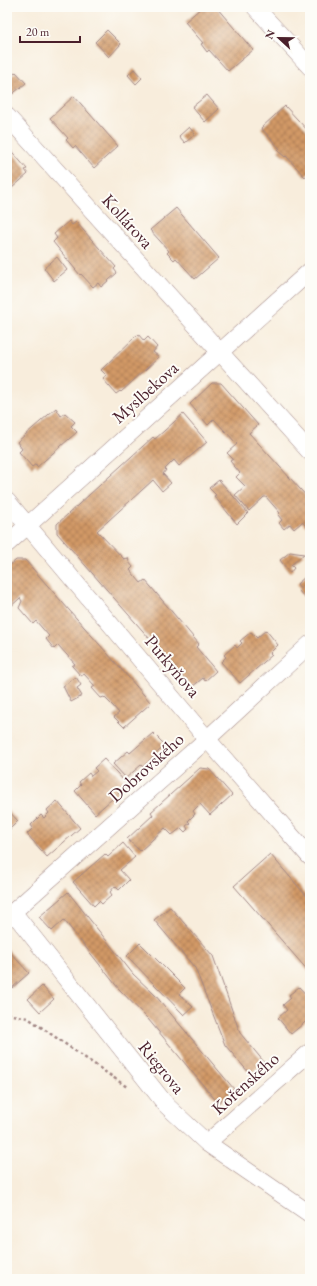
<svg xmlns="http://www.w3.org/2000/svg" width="317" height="1286" font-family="'EB Garamond',serif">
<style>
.building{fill:url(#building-cross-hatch)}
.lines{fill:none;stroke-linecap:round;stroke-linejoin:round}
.street-casing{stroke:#a18684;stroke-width:18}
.path{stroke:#a18684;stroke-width:2.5;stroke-dasharray:3 3;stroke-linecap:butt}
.street{stroke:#fff;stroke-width:17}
.labels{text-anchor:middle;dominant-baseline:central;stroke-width:4;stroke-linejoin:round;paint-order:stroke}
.street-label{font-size:18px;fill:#4a1f2b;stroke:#fdfcf7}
</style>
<defs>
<pattern id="building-cross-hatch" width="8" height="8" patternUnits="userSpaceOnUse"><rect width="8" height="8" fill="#d19966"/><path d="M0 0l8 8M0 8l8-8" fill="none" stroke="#ac7c54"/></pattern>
</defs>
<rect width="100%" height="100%" fill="#fdfcf7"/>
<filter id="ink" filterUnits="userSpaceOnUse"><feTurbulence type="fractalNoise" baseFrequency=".025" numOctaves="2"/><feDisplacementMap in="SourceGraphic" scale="8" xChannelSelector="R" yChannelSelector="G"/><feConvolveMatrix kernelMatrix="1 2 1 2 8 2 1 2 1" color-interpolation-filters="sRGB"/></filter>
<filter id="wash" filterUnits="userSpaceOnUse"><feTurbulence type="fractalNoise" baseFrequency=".012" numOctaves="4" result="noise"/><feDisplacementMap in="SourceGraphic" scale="16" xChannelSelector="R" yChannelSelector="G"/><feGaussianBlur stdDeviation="0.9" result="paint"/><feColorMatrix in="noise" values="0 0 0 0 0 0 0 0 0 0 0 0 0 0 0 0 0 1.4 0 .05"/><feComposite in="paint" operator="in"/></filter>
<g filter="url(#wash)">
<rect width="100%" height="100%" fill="#f8eddc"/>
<g id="blocks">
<path class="building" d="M202,7h14l37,43 -25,21 -19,-21 -2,2 -6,-8 2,-1 -18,-21z
M107,30l14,14 -12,13 -14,-15z
M134,69l8,9 -6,6 -8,-9z
M16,72l10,11 -16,13 -3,-3v-13z
M207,95l12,14 -14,13 -13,-15z
M74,96l44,50 -24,22 -19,-22 -2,2 -7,-8 2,-2 -18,-20z
M285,106l25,27v40l-5,4 -19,-21 -1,1 -7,-6 2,-2 -19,-21z
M189,127l6,7 -10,9 -6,-7z
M7,146l20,23 -2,1 3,4 -16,14 -3,-4 -2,2z
M176,208l43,50 -24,21 -19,-21 -2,2 -7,-7 2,-2 -19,-21z
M69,221l3,4 4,-3 40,45 -2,2 3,4 -16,14 -3,-4 -5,4 -12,-13 -1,1 -27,-33 4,-4 -3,-4z
M57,257l10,13 -13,11 -10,-13z
M138,334l6,7 4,-4 9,10 -4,5 6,5 -38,35 -1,-1 -4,3 -13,-15 4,-3 -6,-6z
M212,383h9l37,42 -9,8 61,67v30l-8,-8 -8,7 -4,-5 -6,5 -5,-6 3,-3 -4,-5 2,-2 -14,-16h-2l-15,14 -14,-16 10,-9 -9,-9 4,-4 -10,-12 3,-2 -6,-6 10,-9 -23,-25 -6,6 -18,-21z
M56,408l5,8 4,-3 10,9 -4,4 6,6 -40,35 -1,-3 -4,3 -13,-15 3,-3 -5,-7z
M183,414l24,28 -28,24 -5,-6 -9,9 1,1 -3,4 8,9 -9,8 -9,-11 -56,51 27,28 4,-1 1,4 4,5 -3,3 11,13 4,-3 6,7 48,57 -3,3 20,24 -11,10 -2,-3 -11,9 -135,-154v-9l96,-87 2,2z
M219,480l29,33 -11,11 -23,-28 2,-1 -7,-7z
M290,552l14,2 -13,11 3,3 -4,5 -10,-13z
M16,560h9l126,143 -27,24 -10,-10 5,-4 -6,-7 -9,-9 -3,1 -9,-10 3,-2 -11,-12 -3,2 -9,-10 3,-2 -17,-19 -4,4 -8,-10 3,-3 -13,-15 -3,3 -14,-16 3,-7 -2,-3 -13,12v-42z
M306,576l4,5v23l-11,-13 2,-2 -4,-5z
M266,630l12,15 -8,8 2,2 -32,28 -19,-21 5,-5 -2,-2 11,-10 2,3 5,-5 -2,-2 11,-9 6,6z
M76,677l5,8 -4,3 5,8 -11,6 -8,-16z
M153,733l12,12 -22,22 -2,-2 -15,13 -13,-14 15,-13 2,2z
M104,759l24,26 -33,29 -20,-23 6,-6 -2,-3 10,-9 2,3 6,-5 -3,-3z
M200,768l9,1 23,26 -22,20 -10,-11 -7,7 2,3 -7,7 2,2 -4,3 2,3 -3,3 -4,-4 -9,7 -7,-7 -25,23 -13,-12 26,-24 -2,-3z
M57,801l23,27 -33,29 -20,-23 6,-6 -2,-3 10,-10 3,3 5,-5 -2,-3z
M7,809l11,12 -8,8 -3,-3z
M123,843l12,14 -15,13 9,10 -10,10 -4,-4 -5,6 2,3 -10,9 -3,-3 -5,5 -21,-24 32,-28 3,3z
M270,854l40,46v73l-76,-87z
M68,892l65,82 22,21 79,94 -16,14 -70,-84 -29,-30 -55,-69 -12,11 -13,-14z
M170,907l43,49 27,77 24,29 -14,12 -25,-29 -30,-77 -41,-48z
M140,943l45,45 -6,6 14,13 -9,8 -57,-59z
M7,949l22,24 -17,15 -5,-6z
M42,986l12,13 -14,13 -12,-13z
M299,987l11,12v19l-19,16 -13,-16 9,-8 -4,-5 8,-7 -2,-3z"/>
</g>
</g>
<g filter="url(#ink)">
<use href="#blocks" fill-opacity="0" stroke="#a18684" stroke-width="1"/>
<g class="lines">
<defs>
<path id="street" d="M255,7l55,60
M7,116l303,336
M7,501l200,238 103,118
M7,544l303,-273
M13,912l154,194 40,37 103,71
M7,919l6,-7 194,-173 103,-95
M207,1143l103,-91"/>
</defs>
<use href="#street" class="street-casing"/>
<path class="path" d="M7,1014l21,4 99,69"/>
<use href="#street" class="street"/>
</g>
</g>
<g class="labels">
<g class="street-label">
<text transform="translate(128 221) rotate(48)">Kollárova</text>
<text transform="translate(145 392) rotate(-42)">Myslbekova</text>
<text transform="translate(173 666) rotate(50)">Purkyňova</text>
<text transform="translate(146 767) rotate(-42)">Dobrovského</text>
<text transform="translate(162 1067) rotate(51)">Riegrova</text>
<text transform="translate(245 1083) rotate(-42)">Kořenského</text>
</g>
</g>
<rect width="317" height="1286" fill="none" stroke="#fdfcf7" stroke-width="24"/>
<g transform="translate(279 38) rotate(292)" stroke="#fdfcf7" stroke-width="3" paint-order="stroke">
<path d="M0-3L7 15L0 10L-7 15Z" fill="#4a1f2b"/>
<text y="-6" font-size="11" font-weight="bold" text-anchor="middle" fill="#4a1f2b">N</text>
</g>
<path d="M20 36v6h60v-6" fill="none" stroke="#4a1f2b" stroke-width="2"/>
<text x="26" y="36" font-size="12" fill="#4a1f2b" stroke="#fdfcf7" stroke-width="3" paint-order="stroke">20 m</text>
</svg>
